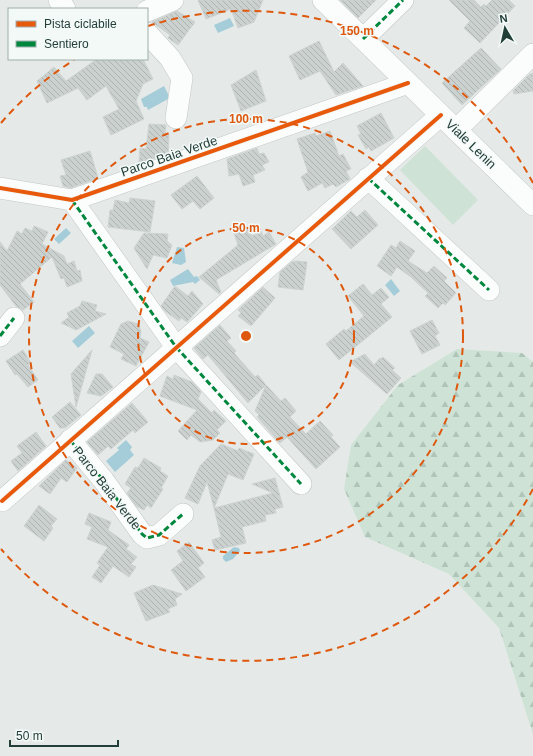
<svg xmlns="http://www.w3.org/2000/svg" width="533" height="756" font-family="Arial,sans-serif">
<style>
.forest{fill:url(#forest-firs)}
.garden{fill:#cee3d6}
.water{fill:#a5ccd9}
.building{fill:url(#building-back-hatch);stroke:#cdd3d1}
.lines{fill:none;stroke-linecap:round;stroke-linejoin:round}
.minor-casing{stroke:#c2c7c5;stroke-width:22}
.minor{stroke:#fbfcfc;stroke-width:21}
.quiet{stroke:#00873e;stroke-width:3;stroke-dasharray:6 3;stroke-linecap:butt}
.cycleway-casing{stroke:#f3f9f7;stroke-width:6}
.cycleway{stroke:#e8590c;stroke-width:4}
.ring{fill:none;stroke:#de580e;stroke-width:2;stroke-dasharray:7 5}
.labels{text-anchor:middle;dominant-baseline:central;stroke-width:3;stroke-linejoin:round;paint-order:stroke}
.street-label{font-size:13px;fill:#223e39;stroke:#f3f9f7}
.centre{fill:#de580e;stroke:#f3f9f7;stroke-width:2}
.ring-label{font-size:12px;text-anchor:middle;font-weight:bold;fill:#de580e;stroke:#f3f9f7;stroke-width:3;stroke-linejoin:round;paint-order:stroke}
</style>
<defs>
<pattern id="forest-firs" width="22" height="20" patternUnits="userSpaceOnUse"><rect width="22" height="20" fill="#cee3d6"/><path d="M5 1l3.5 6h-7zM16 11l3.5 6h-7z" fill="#b1c4b8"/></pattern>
<pattern id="building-back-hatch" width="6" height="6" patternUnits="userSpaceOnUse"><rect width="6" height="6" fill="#cbd1cf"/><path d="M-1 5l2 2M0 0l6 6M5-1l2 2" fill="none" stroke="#aeb4b2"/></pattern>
</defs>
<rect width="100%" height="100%" fill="#e5eae8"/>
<path class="forest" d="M457,349l65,4 11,9v372l-34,-106 -50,-54 -84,-37 -21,-48 7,-44 47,-60z"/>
<path class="garden" d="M425,146l53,54 -25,25 -53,-55z"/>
<path class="water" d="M230,18l4,8 -16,7 -4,-8z
M164,86l6,12 -22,12 -1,-3h-3l-3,-8z
M66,228l5,5 -12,11 -5,-5z
M177,247l7,1 2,14 -5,3 -9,-2z
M188,269l6,8 3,-1 3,4 -5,4 -2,-2 -20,4 -3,-6z
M391,279l9,12 -6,5 -9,-11z
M89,326l6,7 -17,15 -6,-7z
M126,440l6,7 -2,3 4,5 -19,17 -9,-11 13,-11 -2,-2z
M234,547l5,1 1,3 -7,8 -7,3 -3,-3v-3z"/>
<path class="building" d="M198,0h65l-9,22 -16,6 -7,-19 -25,10z
M340,0h36l-18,18z
M449,0h25l7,7 3,-3 2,2 6,-6h17l6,6 -35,37 -16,-15 6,-7z
M177,11l18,11 -17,23 -10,-7 2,-3 -18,-13z
M319,41l15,31 9,-9 20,23 -27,9 -16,-24 -20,9 -11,-24z
M481,48l20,21 -39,36 -20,-22z
M97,59h46l10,20 -10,5 -7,17 8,18 -33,16 -8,-18 16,-8 -13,-23 -19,14 -9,-12 -31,15 -10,-22 17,-14 12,14z
M256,70l10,31 -25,10 -10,-26z
M533,73v18l-19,3 -1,-3 16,-16z
M381,113l13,25 -23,13 -2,-4 -3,2 -8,-14 3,-1 -4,-8z
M149,124l17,1 -1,9h4l-1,20 -29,9 1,-15 6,1z
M330,131l9,25 4,-2 8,15 -5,2 4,8 -14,8 -3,-3 -8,4 -3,-5 -14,8 -7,-14 7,-5 -11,-33 18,-6 1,3z
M257,148l2,6 5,-1 5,9 -7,3 3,5 -12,5 2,7 -12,4 -4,-12 -10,2 -2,-17z
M90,151l8,27 -28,10 -7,-2 -3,-10 6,-1 -5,-15z
M197,176l17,22 -14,11 -7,-8 -11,8 -11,-14z
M130,198l25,3 -5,31 -42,-5 2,-17h3l2,-10 14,3z
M365,210l13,15 -27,24 -19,-20 19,-18 6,6z
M34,226l14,6 -6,12 22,12 3,8 7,-3 3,10 3,-1 2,11 -15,6 -3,-9 -3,1 -9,-22 -32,27 14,18 -11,8 -7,-4 -16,-21v-43l7,9 10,-20 5,3 3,-6 7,3z
M246,226l6,10 9,-5 2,5 6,-4 7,12 -60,36 5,12 -2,2 -20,-17 39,-32 -4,-12z
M144,233l24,1 -1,7 5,4 -5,13 -14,-3 -6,14 -13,-21z
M400,241l15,10 -7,10 19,12 7,-7 13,12 -3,3 12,12 -11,12 -2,-2 -5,5 -13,-12 3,-3 -17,-16 -14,-10 -6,9 -14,-10 14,-21 5,3z
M296,261l11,1 -4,28 -25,-3 2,-15 12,-10z
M363,284l9,11 9,-7 8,9 -8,7 11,13 -53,43 -13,-16 18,-15 2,2 18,-15 -16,-20z
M175,286l13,10 4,-5 11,13 -16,18 -6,-4 -2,3 -13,-9 -5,-6z
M263,287l12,11 -24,28 -13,-10 3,-3 -3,-3z
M82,301l15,4 -2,6 11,3 -30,16 -15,-7 8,-6 -2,-4 13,-7z
M432,320l7,13 -4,3 5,9 -18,9 -12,-23z
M128,321l10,3 3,7 -1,7 9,4 -13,24 -15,-7 3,-5 -14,-7 11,-23z
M220,325l11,13 -4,3 9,10 -2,2 21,24 3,-2 8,10 -18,18 -40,-48 -5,4 -9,-11z
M23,350l8,13 -3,2 10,15 -10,7 -11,-13 -2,1 -9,-14z
M92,350l-16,57 -5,-33z
M365,354l9,11 6,-7 1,1 2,-2 12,11 -3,2 9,8 -14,16 -37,-32z
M96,374h6l11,13 -12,9 -14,-3z
M174,375l18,7 9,10 -3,7 14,14 2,-3 12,11 -9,9 3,3 -7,7 -13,2 -9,-7 -4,5 -9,-9 19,-21 -37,-14 7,-20 6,3z
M266,385l15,16 4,-3 11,13 -6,6 16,17 14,-13 13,14 -2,2 9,10 -24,22 -29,-32 -7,6 -23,-26 2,-2 -4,-4z
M70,402l11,13 -16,13h-5l-8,-11z
M132,403l16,19 -13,11 -2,-3 -22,19 -3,-3 -10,9 -11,-13z
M36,432l10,14 -28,25 -7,-10 11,-8 -5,-7z
M221,444l17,7 1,-3 15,6 -11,26 -15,-6 -14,34 -7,-26 -9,22 -13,-6 15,-32z
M144,458l17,10 -1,3 8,5 -7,12 2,1 -12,19 -4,-3 -3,5 -8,-4 -9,-13 4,-5 -6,-4 10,-17 3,1z
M66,460l11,8 -10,14 -6,-4 -11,16 -11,-8z
M275,478l8,29 -8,2 1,4 -11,2 1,6 -24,6 4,16 -31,7 -3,-10 9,-3 -7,-29 59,-15 -21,-9z
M39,505l18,14 -6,7 2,2 -9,13 -20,-15z
M89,513l22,9 -3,8 21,15 -3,4 11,8 -6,7 5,3 -7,10 -16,-11 -12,17 -9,-6 8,-12 -3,-2 11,-16 -21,-8 5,-12 -7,-3z
M189,542l15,21 -6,5 7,9 -19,14 -15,-21 12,-9 -6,-10z
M153,585l29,9 -7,5 2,6 -9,4 2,3 -24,9 -12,-28z"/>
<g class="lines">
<defs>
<path id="minor" d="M59,0l6,9
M323,0l210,205
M147,11l26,-11
M147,33l23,25 12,20 -6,40
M363,39l40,-39
M456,130l77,-76
M368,178l121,112
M0,188l72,12 336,-117
M72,200l104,147 125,137
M0,336l14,-18
M70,440l34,41 38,53 5,4 12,-3 24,-21
M2,501l439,-386"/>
</defs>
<use href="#minor" class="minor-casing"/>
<use href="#minor" class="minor"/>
<path class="quiet" d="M363,39l40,-39
M368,178l121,112
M72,200l104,147 125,137
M0,336l14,-18
M70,440l34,41 38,53 5,4 12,-3 24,-21"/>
<defs>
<path id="cycleway" d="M0,188l72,12 336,-117
M2,501l439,-386"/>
</defs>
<use href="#cycleway" class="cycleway-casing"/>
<use href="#cycleway" class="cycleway"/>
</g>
<g class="ring">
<circle cx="246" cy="336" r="108"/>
<circle cx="246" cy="336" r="217"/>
<path d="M533 489A325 325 0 0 1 1 549M1 123A325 325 0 0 1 74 60M148 26A325 325 0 0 1 533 183"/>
</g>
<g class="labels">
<g class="street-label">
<text transform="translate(471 144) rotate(44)">Viale Lenin</text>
<text transform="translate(169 156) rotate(-19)">Parco Baia Verde</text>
<text transform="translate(107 488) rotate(52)">Parco Baia Verde</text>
</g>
</g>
<circle cx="246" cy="336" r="6" class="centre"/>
<g class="ring-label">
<text x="357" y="35">150 m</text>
<text x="246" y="123">100 m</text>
<text x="246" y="232">50 m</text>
</g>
<rect x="8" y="8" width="140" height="52" fill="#f3f9f7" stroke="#9faeab"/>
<rect x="16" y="21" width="20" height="6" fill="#e8590c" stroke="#9faeab"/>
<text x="44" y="28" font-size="12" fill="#223e39">Pista ciclabile</text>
<rect x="16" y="41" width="20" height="6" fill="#00873e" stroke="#9faeab"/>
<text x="44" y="48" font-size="12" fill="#223e39">Sentiero</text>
<g transform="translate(505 28) rotate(351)" stroke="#f3f9f7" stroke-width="3" paint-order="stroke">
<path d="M0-3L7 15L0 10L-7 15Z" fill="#223e39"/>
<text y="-6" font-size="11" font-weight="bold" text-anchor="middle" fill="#223e39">N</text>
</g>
<path d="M10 740v6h108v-6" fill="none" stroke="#223e39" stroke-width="2"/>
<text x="16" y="740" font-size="12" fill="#223e39" stroke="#f3f9f7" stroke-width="3" paint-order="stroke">50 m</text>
</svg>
